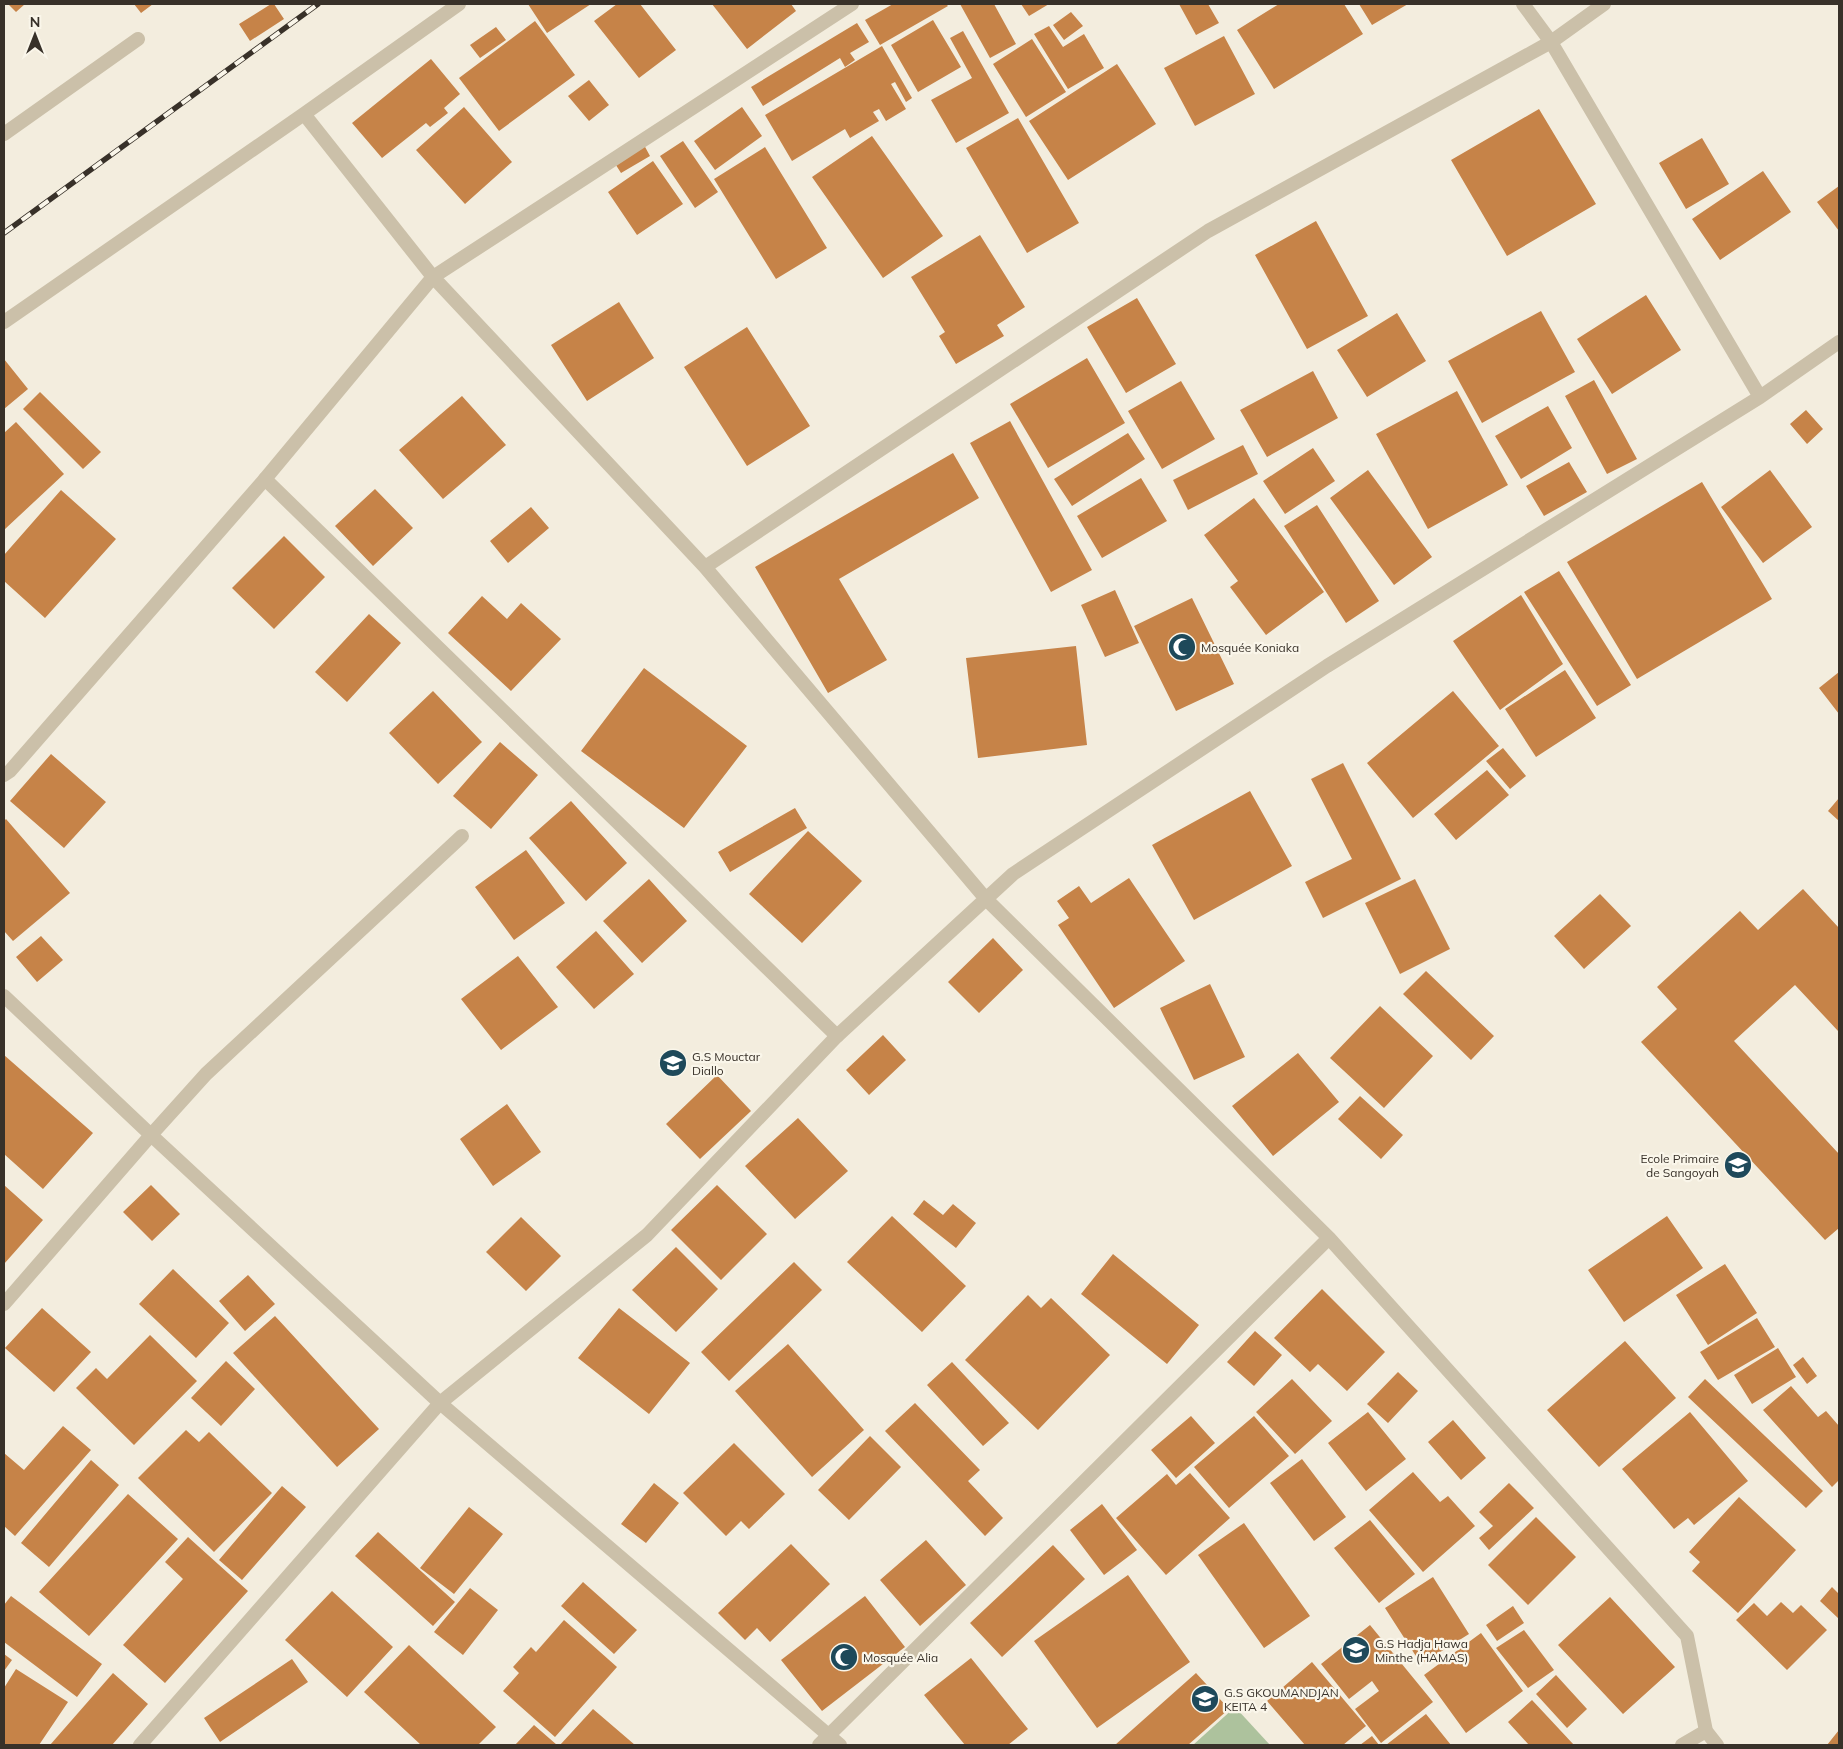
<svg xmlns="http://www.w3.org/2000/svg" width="1843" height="1749" font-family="Mulish,sans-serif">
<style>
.green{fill:#adc29d}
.building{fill:#c68348}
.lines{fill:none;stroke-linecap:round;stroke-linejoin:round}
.service{stroke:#cbc0a9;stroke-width:14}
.minor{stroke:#cbc0a9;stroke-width:14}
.rail-casing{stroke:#383129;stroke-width:5.5}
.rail{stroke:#faf6ea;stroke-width:4;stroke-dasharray:11;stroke-linecap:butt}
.labels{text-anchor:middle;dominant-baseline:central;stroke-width:4.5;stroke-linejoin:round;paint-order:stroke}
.poi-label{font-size:12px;fill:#383129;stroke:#faf6ea;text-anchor:start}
</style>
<rect width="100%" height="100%" fill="#f3edde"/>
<path class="green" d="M1235,1707l35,38h-77z"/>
<path class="building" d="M8,4h17l-9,8z
M134,4h19l-12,9z
M271,4h3l10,15 -34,22 -11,-17z
M528,4h63l-44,29z
M617,4h23l36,46 -37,28 -45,-57z
M712,4h79l5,7 -49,38z
M893,4h53l2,2 -68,39 -15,-25z
M960,4h34l22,40 -26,14z
M1021,4h28l-20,12z
M1179,4h29l11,19 -23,12z
M1279,4h65l19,30 -89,55 -37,-59z
M1359,4h49l-36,21z
M1071,12l12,14 -19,14 -11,-15z
M933,20l28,47 -43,25 -27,-47z
M535,21l40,54 -76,56 -40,-53z
M857,23l12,19 -19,11 5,7 -10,7 -5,-9 -77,48 -12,-19z
M1049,26l14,21 21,-13 20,34 -36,21 -34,-55z
M496,27l10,13 -26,18 -10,-13z
M963,31l46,82 -53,30 -25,-43 41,-22 -22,-40z
M1224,36l31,58 -60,32 -31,-58z
M1032,39l34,53 -40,25 -33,-53z
M882,46l30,52 -6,4 -11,-20 -4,2 15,25 -20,12 -7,-12 -6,3 6,9 -29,17 -5,-9 -53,32 -27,-46z
M431,59l29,35 -16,14 4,5 -18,14 -4,-4 -44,35 -30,-35z
M1117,64l39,60 -88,56 -39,-59z
M589,80l20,25 -20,16 -21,-25z
M464,107l48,55 -47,42 -49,-54z
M742,107l20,29 -47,34 -21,-29z
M1539,109l57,95 -89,52 -56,-96z
M1018,118l61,105 -52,30 -61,-105z
M872,136l71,100 -60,42 -71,-101z
M1702,138l27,46 -43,25 -27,-46z
M683,141l35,51 -23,16 -35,-52z
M644,145l6,11 -29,17 -7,-11z
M765,147l62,101 -51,31 -62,-100z
M653,161l30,43 -46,31 -29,-43z
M1763,171l28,41 -71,48 -28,-41z
M1839,186v45l-22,-29z
M1316,221l52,95 -61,33 -52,-94z
M980,235l45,72 -28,18 7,11 -48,28 -17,-28 6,-4 -34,-55z
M1646,295l35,55 -69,44 -35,-55z
M1137,298l39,66 -50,29 -39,-66z
M619,302l35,56 -67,43 -36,-56z
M1541,311l34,61 -93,51 -34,-62z
M1397,313l29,48 -59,36 -30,-47z
M747,327l63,99 -63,40 -63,-99z
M1087,358l38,65 -77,45 -38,-64z
M4,359l24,30 -24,20z
M1313,371l25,47 -71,39 -27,-47z
M1594,380l43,79 -30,15 -42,-78z
M1181,381l34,58 -53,30 -34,-58z
M1457,391l51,94 -80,44 -52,-95z
M40,392l61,60 -18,17 -60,-60z
M462,396l44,49 -63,54 -44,-49z
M1548,406l24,42 -51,31 -26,-43z
M1806,410l17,19 -16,15 -17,-20z
M1010,421l82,149 -41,22 -81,-149z
M16,422l48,52 -60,56v-97z
M1128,433l17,26 -73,47 -18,-27z
M1243,445l15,29 -70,36 -15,-30z
M1313,448l22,33 -50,33 -22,-33z
M953,453l26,45 -140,81 48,81 -59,33 -73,-126z
M1569,462l18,30 -43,24 -18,-30z
M1368,470l64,87 -38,28 -64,-87z
M1770,470l42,57 -49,36 -42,-56z
M1141,478l26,43 -65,37 -25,-42z
M1702,482l70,117 -135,80 -70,-117z
M375,489l38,39 -40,38 -38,-40z
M61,490l55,49 -71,79 -41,-37v-26z
M1254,498l70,94 -58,43 -36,-48 8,-6 -34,-46z
M1317,505l62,96 -33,22 -62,-97z
M531,507l18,21 -41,35 -18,-22z
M284,536l41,41 -51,52 -42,-41z
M1559,571l72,114 -34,21 -73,-114z
M1115,590l24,53 -34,14 -24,-52z
M1521,595l42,69 -63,46 -47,-69z
M482,596l25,23 14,-16 40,36 -50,52 -63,-58z
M1192,598l42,86 -58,27 -42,-85z
M369,614l32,29 -54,59 -32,-30z
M1076,646l11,99 -109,13 -12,-100z
M644,668l103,78 -63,82 -103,-77z
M1565,670l31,48 -60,39 -31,-48z
M1839,672v42l-20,-26z
M433,691l49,51 -44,42 -49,-51z
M1453,691l46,55 -86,72 -46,-55z
M500,742l38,33 -47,54 -38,-33z
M1503,748l23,28 -16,13 -24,-28z
M51,754l55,48 -42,46 -54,-47z
M1343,763l58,116 -78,39 -18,-36 47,-23 -41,-80z
M1487,770l22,25 -53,45 -22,-26z
M1250,791l42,75 -98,54 -42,-75z
M1839,798v23l-11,-10z
M571,801l56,62 -41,38 -57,-63z
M795,808l12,20 -77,44 -12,-20z
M6,819l64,74 -57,48 -9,-10v-110z
M808,831l54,50 -60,62 -53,-49z
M526,850l39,53 -51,37 -39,-53z
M1129,878l56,83 -71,47 -56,-83 11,-7 -12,-17 22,-15 12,17z
M649,879l38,42 -45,42 -39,-42z
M1415,879l35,70 -50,25 -35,-71z
M1803,889l36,39v104l-44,-47 -61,56 105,113v74l-14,12 -184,-198 36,-33 -20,-22 83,-76 18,19z
M1600,894l31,32 -47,43 -30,-33z
M596,931l38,43 -40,35 -38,-42z
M41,936l22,24 -26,22 -21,-25z
M993,938l30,32 -44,43 -31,-31z
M518,956l40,51 -57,43 -40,-51z
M1426,971l68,65 -23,24 -68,-66z
M1210,984l35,73 -51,23 -34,-72z
M1380,1006l53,50 -49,52 -54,-50z
M883,1035l23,25 -37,35 -23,-25z
M1298,1053l41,49 -66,54 -41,-50z
M4,1055l89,78 -50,56 -39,-35z
M717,1075l34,36 -51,48 -34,-35z
M1360,1096l43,39 -22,24 -43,-40z
M507,1104l34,48 -48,34 -33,-47z
M798,1118l50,53 -53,48 -50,-53z
M4,1185l39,35 -39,44z
M151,1185l29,29 -28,27 -29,-29z
M717,1185l50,49 -46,46 -50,-50z
M924,1200l19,15 10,-11 23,19 -20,25 -43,-34z
M892,1216l74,70 -44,46 -75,-70z
M1667,1216l36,52 -79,54 -36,-52z
M521,1217l40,39 -35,35 -40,-39z
M676,1247l42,42 -42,43 -44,-42z
M1113,1254l86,71 -32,39 -86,-70z
M794,1262l28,28 -93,91 -28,-29z
M1725,1264l32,49 -49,32 -32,-50z
M173,1269l56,54 -33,35 -57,-54z
M248,1275l27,29 -30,27 -26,-30z
M1322,1289l63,63 -38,39 -29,-27 -8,8 -36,-34z
M1028,1295l13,13 10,-10 59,57 -72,75 -73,-70z
M42,1308l49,44 -37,40 -49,-44z
M619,1308l71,55 -41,51 -71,-56z
M275,1316l104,113 -42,38 -104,-114z
M1757,1318l18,29 -57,33 -18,-28z
M1255,1331l27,24 -28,31 -27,-24z
M150,1335l47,46 -63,64 -58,-57 20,-20 11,11z
M1625,1341l51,57 -77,69 -52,-57z
M788,1344l76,86 -52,47 -77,-86z
M1778,1348l18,29 -44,27 -18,-29z
M1803,1357l14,19 -10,8 -14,-19z
M226,1361l29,28 -34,37 -30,-28z
M952,1362l57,61 -26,23 -56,-61z
M1398,1372l20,19 -30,32 -21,-19z
M1292,1379l40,42 -37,33 -39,-42z
M1705,1379l118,112 -17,17 -118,-111z
M1791,1386l27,31 8,-6 13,15v54l-7,7 -69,-77z
M915,1403l65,67 -12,11 35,37 -18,18 -100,-105z
M1368,1412l38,47 -40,32 -38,-48z
M1690,1412l58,69 -54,44 -6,-7 -14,11 -52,-60z
M1191,1416l24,27 -39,35 -25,-28z
M1254,1416l35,40 -60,52 -35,-41z
M1453,1420l33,38 -25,22 -33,-38z
M63,1426l28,24 -76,86 -11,-10v-73l20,17z
M186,1430l13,12 10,-10 63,61 -58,59 -76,-74z
M870,1436l31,31 -52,53 -31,-30z
M734,1443l51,51 -36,35 -8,-8 -15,15 -43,-43z
M1302,1459l44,58 -32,24 -44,-58z
M91,1460l28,25 -70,82 -28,-24z
M1413,1472l27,30 8,-6 27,30 -52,46 -54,-62z
M1190,1473l40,45 -64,57 -50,-57 51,-44 9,11z
M654,1483l25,20 -33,40 -25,-19z
M1509,1483l25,25 -45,42 -10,-12 14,-12 -14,-14z
M282,1486l24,21 -64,73 -23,-20z
M128,1494l50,45 -89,97 -50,-44z
M1739,1497l57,53 -58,63 -46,-42 8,-9 -11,-10z
M1102,1504l35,46 -33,25 -34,-45z
M469,1507l34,27 -49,60 -34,-26z
M1536,1517l40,40 -48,48 -40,-40z
M1370,1520l45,54 -36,29 -45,-55z
M1244,1523l66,93 -46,32 -66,-93z
M378,1532l77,70 -22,24 -78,-70z
M188,1537l60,54 -83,92 -42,-38 60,-66 -18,-17z
M926,1540l40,45 -46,41 -40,-46z
M791,1544l39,40 -60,58 -13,-14 -12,12 -27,-27z
M1053,1545l32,34 -83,78 -32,-34z
M1128,1575l62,87 -93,66 -63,-87z
M1433,1577l36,57 -48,30 -36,-56z
M583,1582l54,48 -23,24 -53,-48z
M1832,1587l7,7v25l-19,-18z
M470,1588l28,22 -35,45 -29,-23z
M332,1591l61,56 -46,50 -62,-57z
M11,1596l91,68 -25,33 -73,-55v-37z
M865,1596l40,51 -83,64 -41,-51z
M1610,1597l65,70 -52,47 -65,-69z
M1781,1602l12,11 8,-8 26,25 -40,40 -51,-50 18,-17 13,13z
M1513,1606l11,17 -27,18 -11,-16z
M564,1620l53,47 -62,70 -52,-46 16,-18 -6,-6 18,-20 5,5z
M1370,1625l63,77 -52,41 -26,-34 24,-18 -7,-10 -23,18 -28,-35z
M1524,1630l30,40 -26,18 -32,-40z
M1481,1633l42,58 -57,42 -42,-58z
M409,1645l87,82 -18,18h-57l-57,-53z
M4,1654l8,6 -8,11z
M971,1658l57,71 -20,16h-43l-41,-50z
M292,1659l16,23 -88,60 -16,-24z
M1312,1662l54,64 -23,19h-38l-38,-44z
M16,1669l52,33 -29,43h-35v-57z
M113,1673l35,31 -36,41h-62z
M1196,1673l33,36 -41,36h-73z
M1556,1675l31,34 -20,19 -31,-34z
M1532,1700l42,45h-45l-21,-23z
M593,1709l42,36h-75z
M1426,1714l25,31h-65z
M534,1725l23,20h-42z
M1839,1730v15h-12z
M1372,1736l7,9h-19z"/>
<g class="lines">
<path class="service" d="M4,134l134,-95
M265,479l572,557
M1682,1745l24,-14"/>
<path class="minor" d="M1523,4l28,38 209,355
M304,114l129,163 272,290 281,332 343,339 358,398 19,95 11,14
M4,322l300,-208 155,-110
M705,567l503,-336 343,-189 53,-38
M4,775l6,-4 255,-292 168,-202 419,-273
M4,996l147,139 289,268 400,342
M4,1304l147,-169 55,-61 256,-238
M140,1745l300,-342 207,-168 190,-199 176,-162 314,-208 433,-269 79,-55
M819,1745l510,-507"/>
<defs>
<path id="rail" d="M4,233l314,-229"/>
</defs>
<use href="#rail" class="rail-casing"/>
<use href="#rail" class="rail"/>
</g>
<defs>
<symbol id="mosque-disc" viewBox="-11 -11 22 22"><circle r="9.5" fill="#1e495a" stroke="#faf6ea"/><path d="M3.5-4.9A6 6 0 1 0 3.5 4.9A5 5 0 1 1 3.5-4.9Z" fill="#fff"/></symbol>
<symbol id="school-disc" viewBox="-11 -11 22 22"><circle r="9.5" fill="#1e495a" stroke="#faf6ea"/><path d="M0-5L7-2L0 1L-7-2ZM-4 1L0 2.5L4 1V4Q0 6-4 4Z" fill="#fff"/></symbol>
</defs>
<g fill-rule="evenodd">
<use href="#mosque-disc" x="1166" y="631" width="32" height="32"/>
<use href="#school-disc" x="657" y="1047" width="32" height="32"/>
<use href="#school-disc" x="1722" y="1149" width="32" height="32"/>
<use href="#school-disc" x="1340" y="1634" width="32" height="32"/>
<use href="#mosque-disc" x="828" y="1641" width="32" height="32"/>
<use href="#school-disc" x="1189" y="1683" width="32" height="32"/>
</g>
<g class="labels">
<g class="poi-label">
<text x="1201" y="647">Mosquée Koniaka</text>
<text x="692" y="1056">G.S Mouctar<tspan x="692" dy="14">Diallo</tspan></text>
<text x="1719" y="1158" text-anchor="end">Ecole Primaire<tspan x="1719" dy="14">de Sangoyah</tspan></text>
<text x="1375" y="1643">G.S Hadja Hawa<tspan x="1375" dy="14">Minthe (HAMAS)</tspan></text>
<text x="863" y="1657">Mosquée Alia</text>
<text x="1224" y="1692">G.S GKOUMANDJAN<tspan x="1224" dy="14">KEITA 4</tspan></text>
</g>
</g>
<rect width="1843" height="1749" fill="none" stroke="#383129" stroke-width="10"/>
<g transform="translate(35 35)" stroke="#faf6ea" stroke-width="4" paint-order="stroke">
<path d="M0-4L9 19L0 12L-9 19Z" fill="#383129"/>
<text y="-8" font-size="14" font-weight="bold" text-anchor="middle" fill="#383129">N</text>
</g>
</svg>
